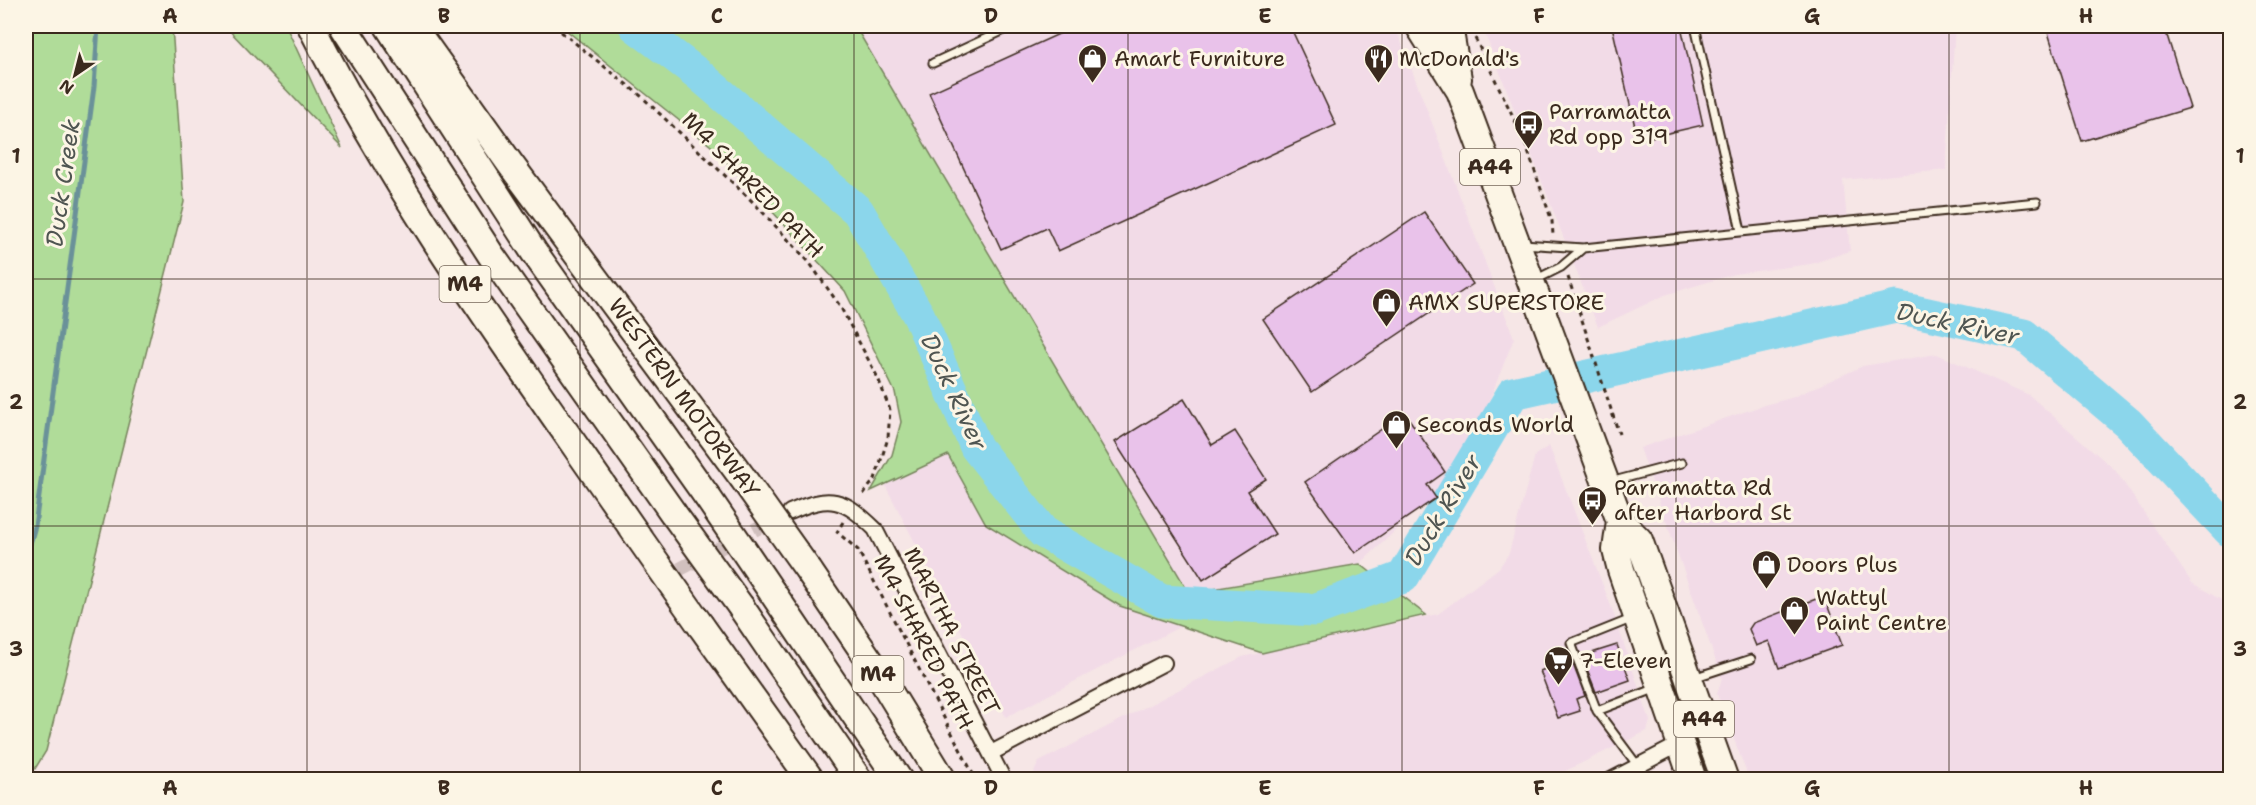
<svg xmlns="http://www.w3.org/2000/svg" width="2256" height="805" font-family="'Shantell Sans',sans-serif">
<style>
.built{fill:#f2dbe7}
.green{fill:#b0dc99;stroke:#76835c;stroke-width:1.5}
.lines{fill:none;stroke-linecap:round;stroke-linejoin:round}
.stream{stroke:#6b9199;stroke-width:5}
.river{stroke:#8bd6eb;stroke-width:33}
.building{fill:#e9c2ea;stroke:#3b2a1e;stroke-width:1.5}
.street-tunnel{stroke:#d1c0be;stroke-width:14;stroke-dasharray:14 7;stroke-linecap:butt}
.lane-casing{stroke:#3b2a1e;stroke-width:11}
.street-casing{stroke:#3b2a1e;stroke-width:18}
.highway-casing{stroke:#3b2a1e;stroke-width:30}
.path{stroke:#3b2a1e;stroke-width:3;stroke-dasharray:4.5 4.5;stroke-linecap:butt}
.lane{stroke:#fcf5e5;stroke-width:7}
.street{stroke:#fcf5e5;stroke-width:14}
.highway{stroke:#fcf5e5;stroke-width:26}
.highway-bridge-casing{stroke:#3b2a1e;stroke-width:30;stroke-linecap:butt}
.highway-bridge{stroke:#fcf5e5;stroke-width:26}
.grid{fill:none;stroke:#3b2a1e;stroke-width:1.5;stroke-opacity:0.55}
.labels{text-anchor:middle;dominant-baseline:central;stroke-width:6;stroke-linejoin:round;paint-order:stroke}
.shield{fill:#fcf5e5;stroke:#75675a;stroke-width:1.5}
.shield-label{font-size:21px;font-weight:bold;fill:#3b2a1e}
.poi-label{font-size:22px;fill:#3b2a1e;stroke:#fcf5e5;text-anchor:start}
.street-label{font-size:22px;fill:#3b2a1e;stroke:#fcf5e5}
.water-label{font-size:24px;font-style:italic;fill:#4f5551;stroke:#fcf5e5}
.neatline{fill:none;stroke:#3b2a1e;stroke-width:2}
.grid-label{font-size:20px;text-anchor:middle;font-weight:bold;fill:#3b2a1e}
</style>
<rect width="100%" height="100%" fill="#f6e6e6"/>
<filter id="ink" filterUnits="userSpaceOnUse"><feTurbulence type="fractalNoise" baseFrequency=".0167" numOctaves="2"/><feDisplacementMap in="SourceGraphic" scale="12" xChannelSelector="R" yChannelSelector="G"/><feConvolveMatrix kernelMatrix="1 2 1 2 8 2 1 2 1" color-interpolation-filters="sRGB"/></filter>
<g filter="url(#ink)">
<path class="built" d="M855,26h540l119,312 -51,129 -103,97 -171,29z
M1482,26h473l-9,144 -103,10 7,71 -39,13 -77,10 -69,21 -67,32z
M1937,354l92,41 86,75 77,113 38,22v174h-481l-32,-85 5,-16 -82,-230 124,-43 27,-7 72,-32z
M1549,446l62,160 39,115 -3,10 -98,48 -511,1 -4,-8 5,-10 203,-105 196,-43 61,-46 10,-15 26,-98z
M948,455l38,69 203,98 -183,95 -121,-232z"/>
<path class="green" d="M26,26h146l12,176 -138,549 -18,29 -2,-1z
M225,26h61l56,122z
M561,26h294l334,567 171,-29 66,51 -164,38 -142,-47 -134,-82 -38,-69 -77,36 21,-36 9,-33 -6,-30 -50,-101 -129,-141z"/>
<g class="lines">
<path class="stream" d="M26,558l9,-32 59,-439 4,-61"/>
<path class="river" d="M635,26l63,48 160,137 61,105 57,131 67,85 119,69 152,9 89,-33 110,-184 383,-86 128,28 104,88 102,108"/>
</g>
<path class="building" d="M1068,26h222l46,99 -278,126 -11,-23 -46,21 -72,-156 141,-64z
M1612,26h69l22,99 -65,15z
M2046,26h118l26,82 -108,33z
M1424,212l49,72 -161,108 -49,-73z
M1184,399l28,46 23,-14 31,48 -19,12 28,43 -72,46 -88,-138z
M1405,413l40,59 -18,13 9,13 -81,55 -50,-71z
M1824,596l18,49 -63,23 -10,-27 -13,5 -7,-17 4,-6z
M1617,645l13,35 -34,12 -14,-36z
M1571,659l14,37 -9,3 4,12 -22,7 -18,-47z"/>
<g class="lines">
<path class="street-tunnel" d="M661,579l116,-61"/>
<defs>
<path id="lane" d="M1695,26l46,205
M933,63l80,-37
M1523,244l60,4 454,-46
M1535,280l26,-13 22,-19
M1610,482l72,-19
M1693,678l58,-19
M1597,711l-26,-68 60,-24
M1638,766l-41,-55 60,-23"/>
<path id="street" d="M790,512c41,-18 53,-14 85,17l129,251
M991,753l173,-90
M1611,780l69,-36"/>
<path id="highway" d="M311,26c90,179 210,341 324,506
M343,26l148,229 182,258
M388,26l146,226 172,243
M412,26l99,139 231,312
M1419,26l41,65 160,430 19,19 86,240
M1449,26l9,53
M1620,521l-4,29 5,20 72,210
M809,571l65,96 69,113
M772,592l127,188
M741,607l118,173
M701,626l110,154"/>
</defs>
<use href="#lane" class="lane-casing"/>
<use href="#street" class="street-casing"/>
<use href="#highway" class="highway-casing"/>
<path class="path" d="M554,26l87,70 114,108 54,58 31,44 38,72 12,32 -2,28 -13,41 -14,18
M1475,38l48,99 29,84 1,14
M1568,277l51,157
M843,522l-6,10 21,18 118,230"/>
<use href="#lane" class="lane"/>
<use href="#street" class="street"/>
<use href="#highway" class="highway"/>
<defs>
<path id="highway-bridge" d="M742,477l67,94
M706,495l66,97
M673,513l68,94
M635,532l66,94"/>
</defs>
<use href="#highway-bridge" class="highway-bridge-casing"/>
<use href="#highway-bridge" class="highway-bridge"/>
</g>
</g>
<path class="grid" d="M307,26v754M580,26v754M854,26v754M1128,26v754M1402,26v754M1676,26v754M1949,26v754M26,279h2204M26,526h2204"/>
<defs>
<symbol id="shop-pin" viewBox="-11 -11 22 30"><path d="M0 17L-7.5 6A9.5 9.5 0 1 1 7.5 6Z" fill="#3b2a1e" stroke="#fcf5e5"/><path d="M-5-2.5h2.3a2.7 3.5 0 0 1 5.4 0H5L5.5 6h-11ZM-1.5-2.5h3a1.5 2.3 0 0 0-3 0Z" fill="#fff"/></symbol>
<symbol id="restaurant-pin" viewBox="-11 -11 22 30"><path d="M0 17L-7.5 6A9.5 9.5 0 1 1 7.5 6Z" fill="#3b2a1e" stroke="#fcf5e5"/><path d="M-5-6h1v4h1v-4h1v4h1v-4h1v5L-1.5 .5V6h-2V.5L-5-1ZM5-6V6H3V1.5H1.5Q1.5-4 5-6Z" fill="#fff"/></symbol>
<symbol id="bus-pin" viewBox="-11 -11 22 30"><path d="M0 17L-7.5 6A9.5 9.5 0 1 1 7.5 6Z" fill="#3b2a1e" stroke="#fcf5e5"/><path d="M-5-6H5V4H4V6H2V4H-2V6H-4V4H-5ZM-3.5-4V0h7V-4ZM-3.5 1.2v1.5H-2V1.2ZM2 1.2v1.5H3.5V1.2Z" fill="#fff"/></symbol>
<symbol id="supermarket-pin" viewBox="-11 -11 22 30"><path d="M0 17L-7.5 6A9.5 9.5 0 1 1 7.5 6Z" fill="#3b2a1e" stroke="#fcf5e5"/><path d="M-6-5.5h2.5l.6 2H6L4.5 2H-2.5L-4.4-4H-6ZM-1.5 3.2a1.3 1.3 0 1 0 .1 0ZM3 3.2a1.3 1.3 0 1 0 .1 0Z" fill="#fff"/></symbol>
</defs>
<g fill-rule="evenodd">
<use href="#shop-pin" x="1076" y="42" width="33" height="45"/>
<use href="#restaurant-pin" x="1362" y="42" width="33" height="45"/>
<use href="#bus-pin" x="1512" y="108" width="33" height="45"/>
<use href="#shop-pin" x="1370" y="286" width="33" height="45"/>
<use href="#shop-pin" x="1380" y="408" width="33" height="45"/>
<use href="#bus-pin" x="1576" y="484" width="33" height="45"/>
<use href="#shop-pin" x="1750" y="548" width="33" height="45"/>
<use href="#shop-pin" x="1778" y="594" width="33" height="45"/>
<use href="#supermarket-pin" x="1542" y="644" width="33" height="45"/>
</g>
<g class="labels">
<g class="shield">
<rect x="1460" y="149" width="60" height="36" rx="4.5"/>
<rect x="439.5" y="266" width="51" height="36" rx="4.5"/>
<rect x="852.5" y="656" width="51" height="36" rx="4.5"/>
<rect x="1674" y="701" width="60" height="36" rx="4.5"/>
</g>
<g class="shield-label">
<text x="1490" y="167">A44</text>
<text x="465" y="284">M4</text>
<text x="878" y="674">M4</text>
<text x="1704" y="719">A44</text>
</g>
<g class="poi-label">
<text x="1114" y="58">Amart Furniture</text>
<text x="1399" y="58">McDonald's</text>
<text x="1549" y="111">Parramatta<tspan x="1549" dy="25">Rd opp 319</tspan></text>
<text x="1408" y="302">AMX SUPERSTORE</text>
<text x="1417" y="424">Seconds World</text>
<text x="1614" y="487">Parramatta Rd<tspan x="1614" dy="25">after Harbord St</tspan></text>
<text x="1787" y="564">Doors Plus</text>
<text x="1816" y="597">Wattyl<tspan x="1816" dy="25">Paint Centre</tspan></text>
<text x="1579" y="660">7-Eleven</text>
</g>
<g class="street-label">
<text transform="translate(753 185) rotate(46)">M4 SHARED PATH</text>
<text transform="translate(684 398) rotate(54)">WESTERN MOTORWAY</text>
<text transform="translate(952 631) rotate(63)">MARTHA STREET</text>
<text transform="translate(924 642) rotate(63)">M4 SHARED PATH</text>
</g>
<g class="water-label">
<text transform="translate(63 183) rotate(-82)">Duck Creek</text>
<text transform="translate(1958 324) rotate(12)">Duck River</text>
<text transform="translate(954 392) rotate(65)">Duck River</text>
<text transform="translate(1443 510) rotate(-59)">Duck River</text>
</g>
</g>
<rect width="2256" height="805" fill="none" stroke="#fcf5e5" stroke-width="66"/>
<g transform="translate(75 75) rotate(215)" stroke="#fcf5e5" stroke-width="4.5" paint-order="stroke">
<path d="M0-4.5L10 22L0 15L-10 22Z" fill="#3b2a1e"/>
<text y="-9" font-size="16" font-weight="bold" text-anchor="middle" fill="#3b2a1e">N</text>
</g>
<rect x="33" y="33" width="2190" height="739" class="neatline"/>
<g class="grid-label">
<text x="170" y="23">A</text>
<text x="444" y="23">B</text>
<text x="717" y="23">C</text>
<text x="991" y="23">D</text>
<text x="1265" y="23">E</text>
<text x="1539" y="23">F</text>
<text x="1812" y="23">G</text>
<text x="2086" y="23">H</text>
<text x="16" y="163">1</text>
<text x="2240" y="163">1</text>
<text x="16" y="409">2</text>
<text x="2240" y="409">2</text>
<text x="16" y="656">3</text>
<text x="2240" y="656">3</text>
<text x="170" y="795">A</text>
<text x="444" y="795">B</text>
<text x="717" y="795">C</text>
<text x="991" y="795">D</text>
<text x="1265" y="795">E</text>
<text x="1539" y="795">F</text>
<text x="1812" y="795">G</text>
<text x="2086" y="795">H</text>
</g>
</svg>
